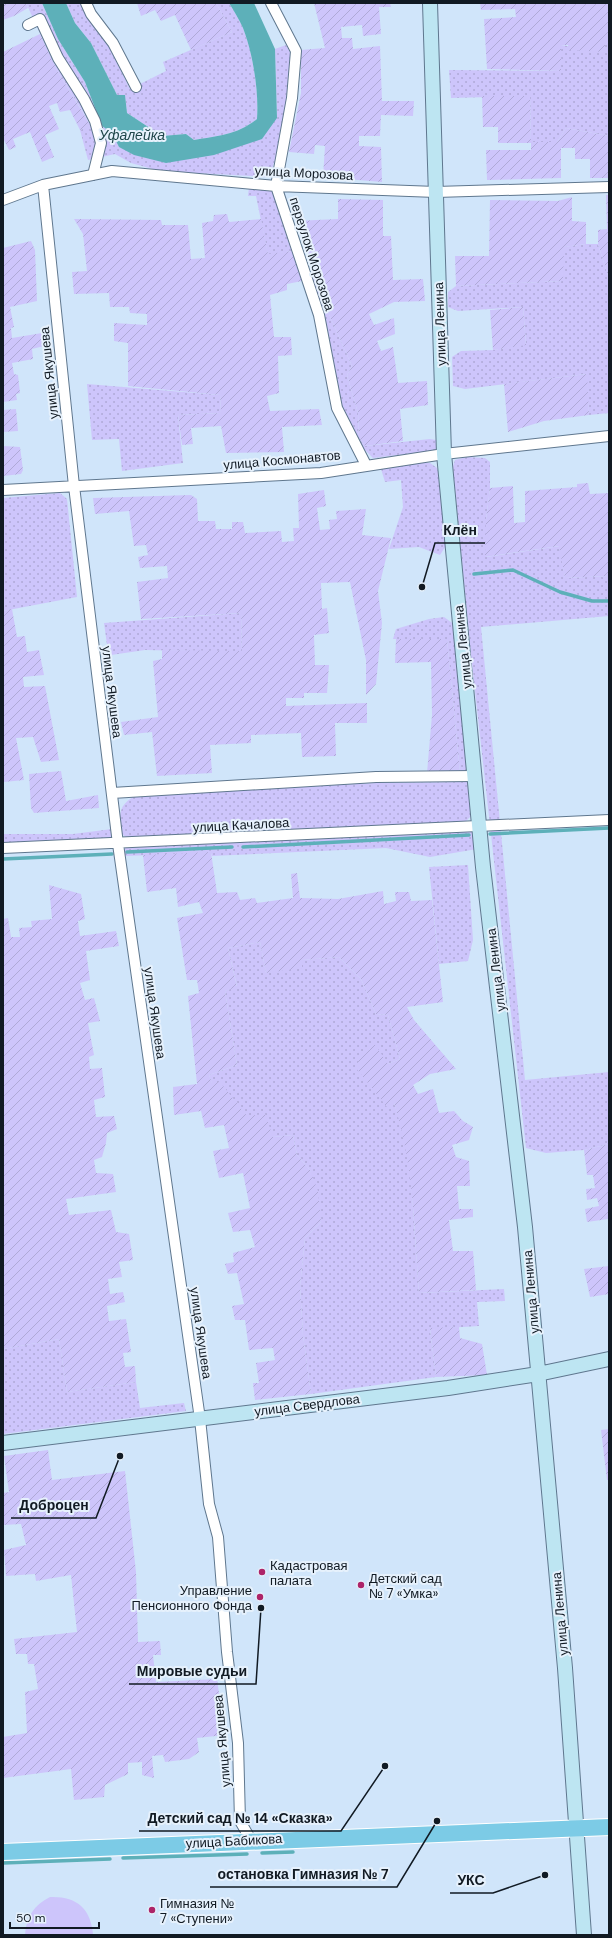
<svg xmlns="http://www.w3.org/2000/svg" width="612" height="1938" font-family="'DM Sans',sans-serif">
<style>
.grass{fill:url(#grass-dots)}
.garden{fill:url(#garden-furrows)}
.pitch{fill:#cdc5fb}
.water{fill:#5db0b9}
.lines{fill:none;stroke-linecap:round;stroke-linejoin:round}
.stream{stroke:#5db0b9;stroke-width:3.5}
.street-casing{stroke:#5f778e;stroke-width:12}
.secondary-casing{stroke:#5f778e;stroke-width:16}
.primary-casing{stroke:#fff;stroke-width:18}
.street{stroke:#fff;stroke-width:10}
.secondary{stroke:#bde5f2;stroke-width:14}
.primary{stroke:#7ccbe6;stroke-width:16}
.poi-dot{fill:#ad2468;stroke:#e6f1fc;stroke-width:1.5}
.labels{text-anchor:middle;dominant-baseline:central;stroke-width:4;stroke-linejoin:round;paint-order:stroke}
.street-label{font-size:13px;fill:#111a23;stroke:#e6f1fc}
.poi-label{font-size:13px;fill:#111a23;stroke:#e6f1fc;text-anchor:start}
.water-label{font-size:14px;font-style:italic;fill:#1f464a;stroke:#e6f1fc}
.leader{fill:none;stroke:#111a23;stroke-width:1.5}
.callout-dot{fill:#111a23;stroke:#e6f1fc;stroke-width:1.5}
.callout-label{font-size:14px;text-anchor:middle;font-weight:bold;fill:#111a23;stroke:#e6f1fc;stroke-width:4;stroke-linejoin:round;paint-order:stroke}
</style>
<defs>
<pattern id="grass-dots" width="8" height="8" patternUnits="userSpaceOnUse"><rect width="8" height="8" fill="#cdc5fb"/><path d="M2 2h.1M6 6h.1" fill="none" stroke="#afa9d7" stroke-width="1.8" stroke-linecap="round"/></pattern>
<pattern id="garden-furrows" width="10" height="10" patternUnits="userSpaceOnUse"><rect width="10" height="10" fill="#cdc5fb"/><path d="M-1 1l2-2M0 10L10 0M9 11l2-2" fill="none" stroke="#afa9d7"/></pattern>
</defs>
<rect width="100%" height="100%" fill="#d0e5fa"/>
<path class="grass" d="M26,3h16l16,36 27,43 17,44 10,7 7,14 47,15 111,-44 -2,-69 11,-4 5,9 -6,57 -10,49 -6,17 -109,-6 -29,-8 -16,-9 -27,6 -8,-30 11,-5 -33,-53z
M66,3h14l7,14 21,28 22,44 36,-18 -3,-9 69,-30 -16,-29h13c5,8 10,16 14,25 10,26 16,63 14,91 -20,16 -39,17 -63,21l-8,-6 -24,2 -35,-23 -2,-17 -8,-1 -26,-52 -16,-20z
M605,42h4v94l-43,-8 -9,14h-26l-1,-46 -79,2 -2,-28 112,1v-26l44,7z
M249,187l23,2 20,62 -24,4 -12,-59h-8z
M586,244h12l11,35v134l-20,2 -3,-41 -121,15 -12,-3 -1,-29 9,-6 32,-1 33,-6 -3,-37 -65,4 -10,-4v-15l8,-6 107,-5v-34z
M312,276l40,90 -5,9 11,38 1,25 6,8 65,-7 6,1 2,10 -65,8 -14,-14 -17,-38 -15,-78z
M87,384l133,11 1,18 -43,2 5,48 -61,8 -3,-32 -27,1z
M467,457l18,1 5,4v26l-4,31v38l74,-11 5,32 44,-2v40l-128,11 44,453 84,-8v72l-25,6 -38,3 -20,-5 -55,-493 -18,-188 2,-7z
M420,463h10l7,5 4,12 6,64 -7,11 -21,-8 -30,2 14,-42 -2,-27 -16,2 -4,-13z
M60,493l7,6 10,98 -74,14v-113z
M241,613l1,39 -97,-2 -34,5 -3,-3 -4,-29z
M444,617l11,8 14,147h-9l-13,-132 -54,-1 3,-10 33,-10z
M467,782l4,4 2,28 -9,9 -336,16 -7,-6c-1,-18 -4,-27 14,-37l241,-13z
M112,829v11l-109,5v-11h70z
M474,829l3,20 -47,8 -44,-9 -174,8 -1,-3 -86,3v-8z
M468,865l5,75 -5,21 -29,3 -10,-97z
M260,942l6,31 36,-13 37,-3 22,22 15,35 12,1 12,44 -12,5 6,39 10,30 6,32 9,128 85,-4 1,12 -28,1 2,24 -49,3 6,48 -125,17 -8,-59 -3,-49 5,-48 16,-16 -11,-52 -13,-15 -4,-20 -20,2 -26,-20 -27,-34 -8,1 -3,-9 28,-10 -12,-74 12,-5 -9,-38z
M59,1339l8,53 69,-10 4,26 44,-5 2,8 -183,23v-85z"/>
<path class="garden" d="M3,3h23l2,5 -14,8 -11,4z
M137,3h79l16,29 -41,18 -16,-35 -14,6 -6,-11 -14,6z
M314,3h76l1,4h-12l2,27 -18,2 -1,-11 -21,2 1,11h10l1,11 27,-3 2,55h32l-1,15 -32,-1 -1,21h-21v10l22,1 1,35 -59,-5 2,-31 -10,-1 -1,9 -25,-2 12,-59v-43l24,-2z
M480,3h129v39h-4v10l-36,-2 -1,-5h-7v26l-74,-2 -3,-50 32,-2 -1,-8 -34,1z
M40,34l18,38 33,54 -11,4 -10,-20 -10,2 -3,-9 -8,3 10,23 -14,6 9,22 -12,5 -12,-30 -17,7 3,8 -7,3 -6,-12v-86z
M482,96h48l1,46h26l9,-14 43,8v42h-19v-19h-15v-11h-14v30l-74,2 -1,-30h45v-7h-33v-16h-15z
M606,195h3v84l-11,-35v-14l9,-1z
M572,197v24l14,1v22l-22,3 -1,34 -107,5 -1,-30h34l1,-56 68,1z
M338,199l45,1v36h8l2,44 30,-1 2,22 -31,1 -25,12 5,11 20,-7 1,16 -18,7 4,10 12,-4 5,36 29,-2 1,24 -28,4 3,32 -38,5 -6,-8 -1,-25 -11,-38 5,-9 -40,-90 -4,-24 -13,-31 43,-2z
M227,214l2,8 32,-3 7,35 24,-3 10,30 -15,3v6l-17,5 4,42h17l1,18 -14,1 1,37 -12,3 3,15 49,-2 3,16 -40,2 2,25 -58,1 -5,-27 -30,2 2,16 -11,1 -4,-30 43,-2 -1,-18 -92,-9v-43l-14,-2v-18l33,2v-11l-17,-1 -1,-6h-19l-1,-14 -35,1 -2,-22 15,-1 -4,-37 -9,-15 87,1 1,5h26l3,34 14,-1 -3,-35 11,-2 1,-6z
M31,241l4,9 2,51 -27,6 4,20 -3,1 1,10 30,-5 2,13 -12,3 1,10 -21,4 2,11 4,1 2,18 -4,1 1,6 -14,2v-154z
M523,307l3,38 -33,5 -3,-40z
M587,374l2,41 -45,6 -36,11 -4,-48z
M16,409l2,22 -15,1v-22z
M3,446l17,1 3,23 -2,4 -18,2z
M588,483l2,11 19,-1v83l-44,2 -6,-32 -74,11 1,-38 4,-31 23,-2 1,37 11,-1v-31l52,-4v-3z
M324,490l2,16 -9,2 3,22 10,-1 -1,-9 8,-1 -1,-8 30,-2 -4,26 29,3 -13,53 4,32 -6,61 -10,11v-35l-16,-78 -29,1 1,26 5,-1 2,25 -15,2 1,30h14l-2,28h-23v5h-18v8l81,-3v20h-32l1,33 -34,1 -1,-24 -50,2v8l-41,2 2,28 -55,3 -5,-44 -28,3 -3,-13 37,-5 -5,-56 9,-2v-9l80,1 -1,-38 -100,6 -4,-37 31,-4 -1,-12 -27,2 -2,-11 10,-2 -2,-10 -12,1 -5,-35 -34,3 -2,-16 98,-3 6,4 1,22h17l1,8h16v-7h11l2,11 36,-2 1,11 12,-1 -1,-13h6l-1,-34z
M12,609l5,28 8,-1 2,16 12,-2 5,25 -21,2 1,10 21,-1 14,74 -18,2 -8,-25 -17,1 8,42 -20,2 -1,-171z
M396,639h51l13,133 -33,1 5,-58 -1,-53 -36,1z
M61,771l5,30 32,-6 1,13 -65,5 -3,-5 -2,-34z
M211,852l6,41 20,-1 3,8 15,-2 2,5 36,-5 -2,-24 6,-1 3,25 38,1 45,-8 1,13 12,-3 -1,-9h14l2,9 21,-1 11,102 -36,5 7,13 42,49 -26,5 -17,11 5,9 15,-5 6,24 15,-2 9,10 10,6 -4,13 -17,5 4,12 13,4 1,25h-13l2,23h14v8l-24,3 4,31h20l3,39 -57,3c-5,-64 -5,-128 -25,-190l-7,4 -31,-39 6,-16 12,-9 14,21 12,-5 -12,-44 -12,-1 -15,-35 -22,-22 -37,3v8l-36,5 -6,-31 -32,6 9,39 -12,4 12,74 -28,10 3,8 8,-1 27,34 18,-2 8,23 20,-2 4,20 13,15 8,21 3,31 -16,16 -5,48 3,49 8,59 -56,6 -2,-17h6l-3,-20 19,-3 -2,-12 -24,2 -4,-30h-10l-3,-14 12,-2 -7,-31 -9,1 -3,-10 9,-2 -1,-9 22,-6 -5,-17 -17,2 -5,-19 22,-5 -7,-35 -24,5 -6,-27 16,-3 -5,-23 -19,3 -4,-17 -27,4 -1,-28 24,-3 -9,-88 11,-3 -2,-13h-10l-10,-62 26,-5 -4,-11 -21,5 -2,-19 -29,4 -4,-37z
M49,885l32,9 4,25 -7,2 2,15 36,-5 3,15 -33,5 4,29 -10,3 5,17 9,-2 6,23 -12,2 6,32 -5,2 1,12 12,-1 3,29 -11,3 2,17 18,-1 3,13 -10,4 -1,10 -4,14 -8,3 2,13 17,1 3,18 -50,7 3,16 42,-5 5,22 13,2 4,26 -14,2 3,15 -14,2 2,15 13,-2 2,10 -18,4 2,15 17,-2 5,33 -8,1 2,14 10,-1 1,16 -69,10 -8,-53 -56,10v-430l5,-1 3,19h9l-1,-9 13,-1 -1,-6 21,-2z
M609,1144v80l-1,-5 -21,3 -2,-13 14,-3 -2,-8 -10,2 -1,-11 9,-1 -2,-13h-6l-3,-25z
M609,1266v28l-19,3 -6,-28z
M459,1327l1,11 22,6 5,31 -51,2 -6,-49z
M609,1429v51h-2l-6,-50z
M48,1450l4,30 73,-9 11,101 2,70 22,-1 1,14h-8l3,27 61,-3 8,56 -28,3 2,14 -10,7 -24,3 -2,-7 -11,1 2,22 -12,-3v-13l-14,1v11l-23,11 -1,12 -30,3 -3,-31 -68,9v-41l24,-4 -2,-41 13,-3 -4,-25h-6l-1,-10h-11l-2,-15 63,-7 -6,-57 -35,6 -1,-7 -29,2 -2,-26 22,-5 -5,-21 -18,1v-32l6,-1 -5,-36z"/>
<path class="pitch" d="M50,1897c26,-1 41,11 43,38h-68c1,-18 9,-30 25,-38z"/>
<path class="water" d="M42,3h24l9,20 16,20 26,52h8l2,18 35,23 24,-2 8,6c24,-4 43,-5 63,-21 2,-28 -4,-65 -14,-91 -4,-9 -9,-17 -14,-25h25l21,46 2,69 -15,21 -48,16 -48,8 -32,-8 -15,-8 -7,-14 -10,-7 -17,-44 -27,-43z"/>
<g class="lines">
<path class="stream" d="M474,574l39,-4 47,22 32,9h17
M490,834l119,-6
M243,847l226,-12
M127,852l105,-5
M3,859l109,-5
M262,1853l31,-1
M123,1858l124,-4
M3,1863l107,-4"/>
<defs>
<path id="street" d="M86,3l5,11 22,29 23,44
M271,3l25,48 -4,47 -16,88 43,129 18,93 29,57
M28,25l12,-6 18,39 26,41 11,22 6,22 -8,32
M43,185l31,301 44,358 82,575 9,85 9,33 9,115 11,91 2,78 11,19
M3,200l40,-15 69,-14 164,15 160,6 173,-5
M3,490l318,-17 123,-19 165,-18
M112,793l264,-16 98,-1
M3,848l606,-28"/>
<path id="secondary" d="M430,3l14,451 39,413 42,360 40,441 19,267
M3,1443l445,-55 90,-14 71,-15"/>
<path id="primary" d="M3,1852l606,-25"/>
</defs>
<use href="#street" class="street-casing"/>
<use href="#secondary" class="secondary-casing"/>
<use href="#primary" class="primary-casing"/>
<use href="#street" class="street"/>
<use href="#secondary" class="secondary"/>
<use href="#primary" class="primary"/>
</g>
<g class="poi-dot">
<circle cx="262" cy="1572" r="4"/>
<circle cx="361" cy="1585" r="4"/>
<circle cx="260" cy="1597" r="4"/>
<circle cx="152" cy="1910" r="4"/>
</g>
<g class="labels">
<g class="street-label">
<text transform="translate(304 173) rotate(3)">улица Морозова</text>
<text transform="translate(312 254) rotate(72)">переулок Морозова</text>
<text transform="translate(440 324) rotate(-92)">улица Ленина</text>
<text transform="translate(49 373) rotate(-96)">улица Якушева</text>
<text transform="translate(282 460) rotate(-5)">улица Космонавтов</text>
<text transform="translate(463 647) rotate(-96)">улица Ленина</text>
<text transform="translate(112 692) rotate(83)">улица Якушева</text>
<text transform="translate(241 825) rotate(-3)">улица Качалова</text>
<text transform="translate(496 970) rotate(-97)">улица Ленина</text>
<text transform="translate(155 1013) rotate(82)">улица Якушева</text>
<text transform="translate(531 1292) rotate(-95)">улица Ленина</text>
<text transform="translate(201 1333) rotate(82)">улица Якушева</text>
<text transform="translate(307 1405) rotate(-7)">улица Свердлова</text>
<text transform="translate(560 1614) rotate(-95)">улица Ленина</text>
<text transform="translate(222 1741) rotate(-95)">улица Якушева</text>
<text transform="translate(234 1841) rotate(-3)">улица Бабикова</text>
</g>
<g class="poi-label">
<text x="270" y="1565">Кадастровая<tspan x="270" dy="15">палата</tspan></text>
<text x="369" y="1578">Детский сад<tspan x="369" dy="15">№ 7 «Умка»</tspan></text>
<text x="252" y="1590" text-anchor="end">Управление<tspan x="252" dy="15">Пенсионного Фонда</tspan></text>
<text x="160" y="1903">Гимназия №<tspan x="160" dy="15">7 «Ступени»</tspan></text>
</g>
<g class="water-label">
<text x="132" y="135">Уфалейка</text>
</g>
</g>
<path class="leader" d="M422 587L435 543H485M120 1456L96 1518H11M261 1608L256 1684H129M385 1766L341 1831H139M437 1821L397 1887H210M545 1875L493 1893H450"/>
<g class="callout-dot">
<circle cx="422" cy="587" r="4"/>
<circle cx="120" cy="1456" r="4"/>
<circle cx="261" cy="1608" r="4"/>
<circle cx="385" cy="1766" r="4"/>
<circle cx="437" cy="1821" r="4"/>
<circle cx="545" cy="1875" r="4"/>
</g>
<g class="callout-label">
<text x="460" y="535">Клён</text>
<text x="54" y="1510">Доброцен</text>
<text x="192" y="1676">Мировые судьи</text>
<text x="240" y="1823">Детский сад № 14 «Сказка»</text>
<text x="303" y="1879">остановка Гимназия № 7</text>
<text x="471" y="1885">УКС</text>
</g>
<rect width="612" height="1938" fill="none" stroke="#111a23" stroke-width="8"/>
<path d="M10 1922v6h89v-6" fill="none" stroke="#111a23" stroke-width="2"/>
<text x="16" y="1922" font-size="12" fill="#111a23" stroke="#e6f1fc" stroke-width="3" paint-order="stroke">50 m</text>
</svg>
